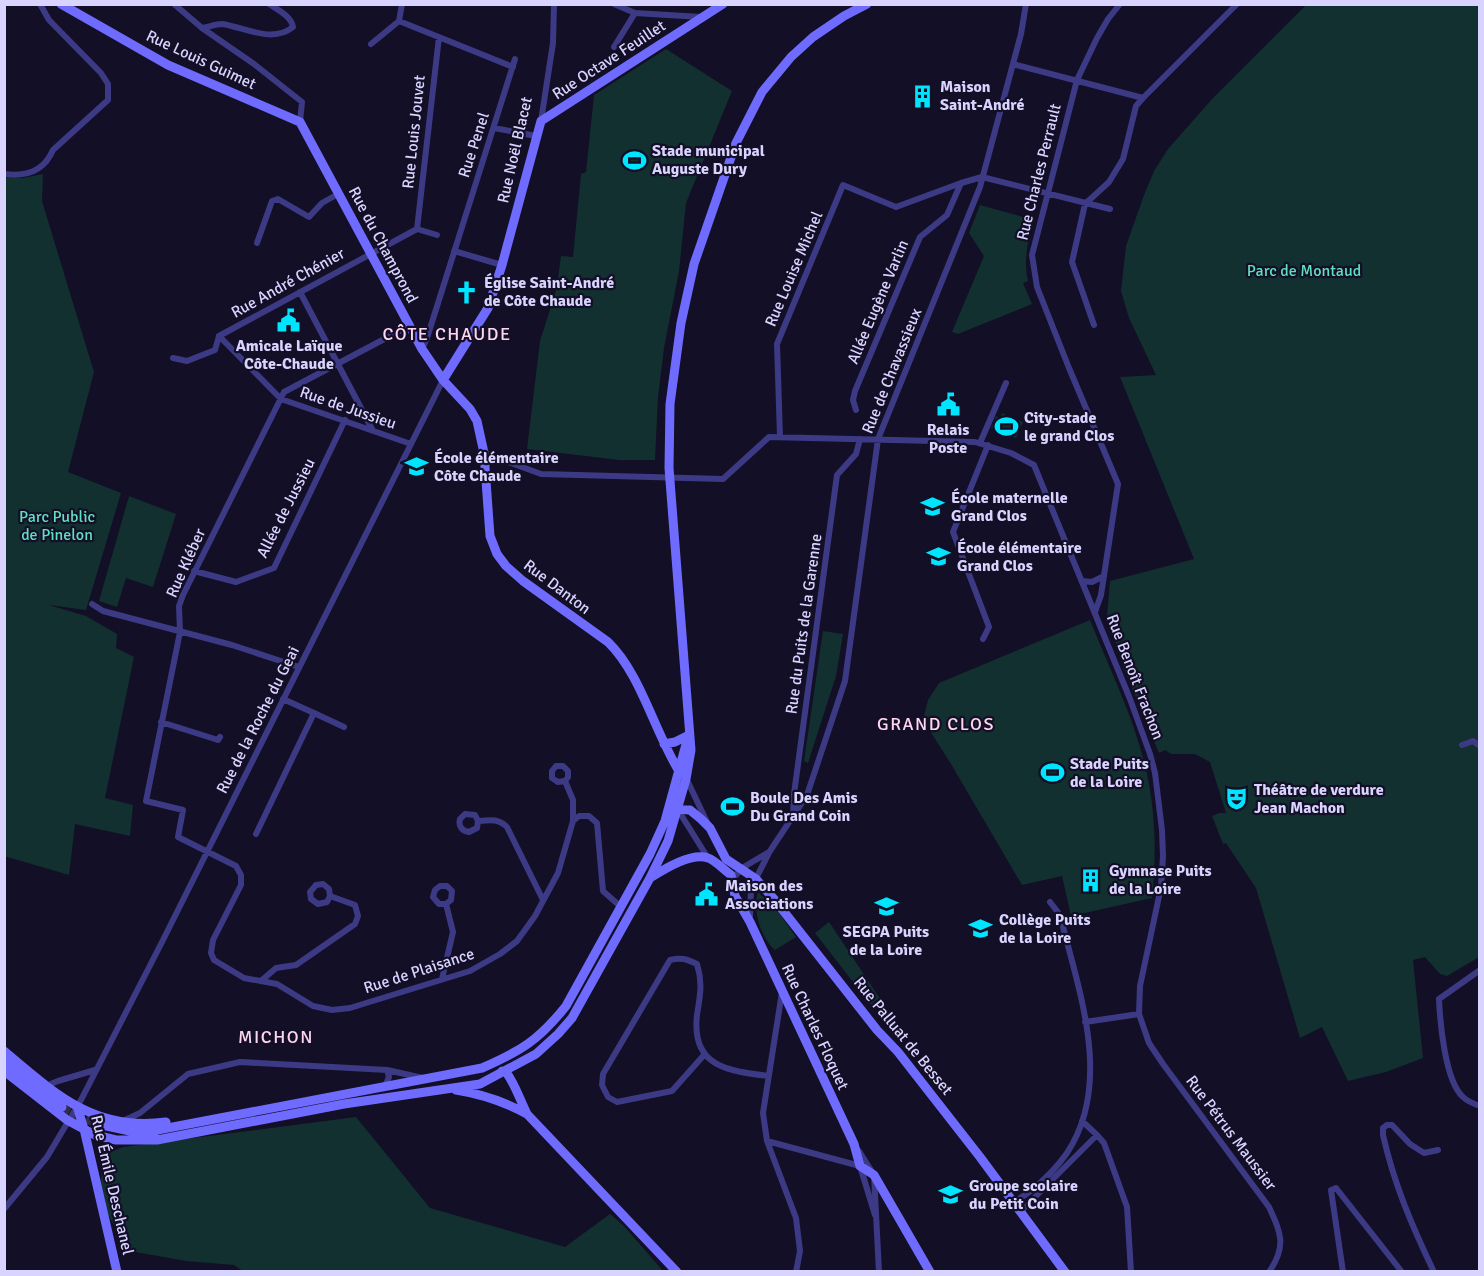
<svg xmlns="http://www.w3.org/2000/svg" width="1484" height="1276" font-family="Signika,sans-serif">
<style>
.green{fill:#12302f}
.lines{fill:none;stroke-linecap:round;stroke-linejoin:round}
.secondary-tunnel{stroke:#312d47;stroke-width:9;stroke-dasharray:9 4.5;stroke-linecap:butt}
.street{stroke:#3d3a85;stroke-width:6}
.secondary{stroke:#6f6bff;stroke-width:9}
.labels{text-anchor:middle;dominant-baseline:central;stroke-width:4.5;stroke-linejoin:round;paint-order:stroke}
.street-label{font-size:16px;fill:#d9d4ff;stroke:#130f26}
.poi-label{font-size:16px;font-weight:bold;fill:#d9d4ff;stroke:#130f26;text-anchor:start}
.park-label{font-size:16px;fill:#5fe0c0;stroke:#130f26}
.neighbourhood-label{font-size:18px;letter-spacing:1.5px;fill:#ffd6f0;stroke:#130f26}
</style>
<rect width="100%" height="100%" fill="#130f26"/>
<path class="green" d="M1306,5h173l1,870 -2,6 1,76 -32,19 -7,-2 -15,-17 -12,3 10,98 -37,14 -38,9 -26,-54 -22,11 -44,-150 -30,-45 -3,1 -11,-28 7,-3h7l-16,-51 -15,-8h-24l-6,-4 -6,3 -35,-84 -17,-53 3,-35 84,-22 -74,-182 36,-2 -27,-57 -8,-27 5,-45 18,-51 10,-24 14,-22 45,-51z
M666,49l66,42 -46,112 -7,68 -15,77 -6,49 -3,63h-36l-92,-11 13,-108 20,-63h-2l3,-22 12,1 8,-83 5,-2 8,-77z
M43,174l-1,27 52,171 -26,100 53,21 -35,117 -37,-5 37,11 31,18 -1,14 18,9 -29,141 28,7 -3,31 -55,-12 -6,51 -65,-19 1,-678h18z
M980,205l54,15c-6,21 -11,39 -6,61l-5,2 9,21 -74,30 -6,-2 32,-76 -15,-23z
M1002,413l21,9 -7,16 -25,-10 5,-12 4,2z
M129,496l47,18 -23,73 -27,-9 -9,29 -18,-6z
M1090,620c21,53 49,107 59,164 7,38 7,76 3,114l-81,18 -9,-40 -40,9 -71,-121 -28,-44 5,-20 11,-17z
M823,631l20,3 -7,42 -28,87 -4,-2z
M758,892l21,21 17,24 -21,13c-14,-12 -23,-40 -17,-58z
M829,922l56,84 -11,3 -59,-76z
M356,1117l74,91 135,39 45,-33 14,12 39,45h-420l-9,-6 -48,-4 -56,-10c-23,-37 -36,-52 -25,-97l18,-7z"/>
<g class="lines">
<path class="secondary-tunnel" d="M62,1107l16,9 24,9"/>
<path class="street" d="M174,4l28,24 52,36 48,38 -2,20
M402,4l-3,17 114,46
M614,4l21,9 66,4
M202,28c6,-1 14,-4 20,-4 22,3 50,20 71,3 -2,-11 -15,-17 -24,-23
M371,44l28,-23
M614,47l21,-34
M1013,64l130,34 94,-94
M541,121l12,-78 1,-39
M494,128l42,8
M4,174c23,3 40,-3 49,-24l55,-50v-16l-7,-11 -52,-53 -9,-16
M417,229l22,-192
M417,229l20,6
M257,243l15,-42 6,-2 31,18 13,-14 16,-9
M454,251l48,14
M300,292l72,137
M1094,325l-22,-63 13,-58 24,-22 14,-23 13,-53 7,-8
M409,326l-125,66 -101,203 -4,11 1,26 -34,169 37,9 -5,27 58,29 5,9v10l-28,55 -2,13 3,7 30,18 33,6 36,22 19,4 18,-2 120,-37 30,-17 17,-13 18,-25 23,-43 15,-52 6,-5h10l8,7 6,68 18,16
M219,336l62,63 130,45
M219,336l198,-107
M422,349l5,-11 88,-279
M173,358l14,3 28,-11 4,-14
M856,410l-3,-10 2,-9 65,-154 27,-22 14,-32
M780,437l-3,-93 66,-159 53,22 65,-24 21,-6 128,32
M980,443l26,-60
M484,453l57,21 182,5 46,-42 206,5 36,11 23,12 96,234 20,55 5,19 7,57 1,26 -2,31 -21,99 -1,28 10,29 14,21 106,143c12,26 18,39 0,65
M194,571l42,11 38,-14 71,-148
M1082,581l10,1 12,-6
M92,604l11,7 129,34 67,22
M1095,612l6,-17 17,-111 -49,-116 -32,-81 -5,-32 45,-175 20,-42 11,-19 12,-15
M983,639l6,-12 -36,-95 35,-87
M314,713l30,14
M161,722l57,18 2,-3
M1462,745l11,-4 7,5
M687,780l20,42
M565,781l-7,1 -6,-4v-7l4,-5h7l5,5v6l-3,4 8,19v21
M678,810l30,48
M793,818l1,-24 43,-319 19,-21 4,-15
M478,821l-3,-6 -10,-1 -5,5c-2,7 2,12 9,13l8,-4 1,-7c12,-1 20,-3 29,6l36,73
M256,834l58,-121 -31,-14
M732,880l10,-12 27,-16
M750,918l1,-30 19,-37 37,-56 38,-114 33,-242 102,-252 41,-153 5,-30
M1480,970l-41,29c1,23 6,82 24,98 4,4 11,7 17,9
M442,979l11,-47 -7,-28h-7l-6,-7 2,-7 5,-4h7l5,5 -1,9 -5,4
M261,981l15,-13 20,-3 59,-41 3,-8 -3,-11 -25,-9 -1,-7 -6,-5 -7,1 -6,7 1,7 7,5 9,-2 3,-6
M782,992l-19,121 4,28 29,77 4,33 -4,21
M1085,1022l54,-8
M704,1055l-32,36 -55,11 -9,-5 -6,-12 1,-11 67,-114c12,-3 16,-1 27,4 6,19 3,32 0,51 -6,52 31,56 72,61
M46,1086l12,-5 37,-11
M385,1086l4,-9 -2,-7
M125,1120l15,-7 48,-39 52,-12 147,8 36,8
M1097,1135l7,8 23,64 4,65
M767,1141l93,25 15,49
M859,1151l15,24 5,97
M1014,1203c5,-5 12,-8 18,-13 12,-10 26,-24 35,-37 47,-71 11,-164 -7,-238l-10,-13
M4,1209l43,-52 34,-57 81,-158 281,-562
M1020,1212l77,-77 -15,-14
M1343,1272l-12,-82 5,-2 66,84
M1434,1272c-22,-46 -40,-88 -51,-137v-7l4,-3h5l18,19 14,9 14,-3"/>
<path class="secondary" d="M61,4l107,61 132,57 122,227 21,31 27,29 7,12 7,32 6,83 7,18 9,12 17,15 85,61c33,32 46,89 71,129
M443,380l45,-72 14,-43 39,-144 182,-117
M664,744l11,-2 14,-7
M675,809l15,1 11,9 9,9 16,31 30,20 18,20 103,131 21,22 82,105 85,115
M650,878c13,-8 41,-26 58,-20 7,2 16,12 23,17l4,21 15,26 104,222 6,22 14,9 56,97
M4,1051c51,43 91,81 162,71
M4,1062l58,45
M4,1071l63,49 28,15 21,5h41l187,-36 136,-20 56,-30 22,-20 14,-16 78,-140 18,-37 18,-62 5,-29 -22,-282 1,-64 11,-81 13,-59 42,-121 26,-51 29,-35 22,-20 31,-21 23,-12
M502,1071l4,1c9,12 14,28 21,42l150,158
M456,1090c26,4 47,11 71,24
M77,1106l7,23 33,143
M102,1125l28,6h26
M152,1131l330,-63c39,-17 57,-28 84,-62l84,-152 15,-33 23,-84"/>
</g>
<defs>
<symbol id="building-bare" viewBox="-9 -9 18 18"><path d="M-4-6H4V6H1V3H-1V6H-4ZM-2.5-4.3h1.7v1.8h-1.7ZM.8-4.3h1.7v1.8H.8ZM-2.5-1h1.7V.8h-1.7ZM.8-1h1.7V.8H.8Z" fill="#00e5ff" stroke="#130f26" stroke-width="2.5" paint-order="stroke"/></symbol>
<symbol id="stadium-bare" viewBox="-9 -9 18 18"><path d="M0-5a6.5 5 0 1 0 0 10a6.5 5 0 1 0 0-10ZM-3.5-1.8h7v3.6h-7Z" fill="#00e5ff" stroke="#130f26" stroke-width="2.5" paint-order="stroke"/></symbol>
<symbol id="church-bare" viewBox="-9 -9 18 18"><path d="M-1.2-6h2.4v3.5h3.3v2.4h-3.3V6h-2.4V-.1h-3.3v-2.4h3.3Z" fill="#00e5ff" stroke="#130f26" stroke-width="2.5" paint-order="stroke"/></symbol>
<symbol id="civic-bare" viewBox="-9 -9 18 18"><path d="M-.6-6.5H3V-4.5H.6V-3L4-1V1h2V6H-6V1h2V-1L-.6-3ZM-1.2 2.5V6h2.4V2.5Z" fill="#00e5ff" stroke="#130f26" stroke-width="2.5" paint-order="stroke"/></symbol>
<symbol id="school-bare" viewBox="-9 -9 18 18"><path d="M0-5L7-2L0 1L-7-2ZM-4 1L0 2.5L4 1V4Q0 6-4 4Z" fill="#00e5ff" stroke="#130f26" stroke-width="2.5" paint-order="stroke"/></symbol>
<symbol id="theatre-bare" viewBox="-9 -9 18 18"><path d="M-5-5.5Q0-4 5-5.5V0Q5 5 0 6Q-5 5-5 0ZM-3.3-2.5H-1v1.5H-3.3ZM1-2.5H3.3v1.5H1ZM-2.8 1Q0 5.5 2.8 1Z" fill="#00e5ff" stroke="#130f26" stroke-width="2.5" paint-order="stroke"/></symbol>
</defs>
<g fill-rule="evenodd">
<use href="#building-bare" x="906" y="80" width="33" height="33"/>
<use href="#stadium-bare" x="618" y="144" width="33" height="33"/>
<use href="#church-bare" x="450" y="276" width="33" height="33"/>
<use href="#civic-bare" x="272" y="304" width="33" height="33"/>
<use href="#civic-bare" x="932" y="388" width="33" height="33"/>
<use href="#stadium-bare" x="990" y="410" width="33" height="33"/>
<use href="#school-bare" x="400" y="450" width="33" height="33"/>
<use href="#school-bare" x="916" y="490" width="33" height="33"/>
<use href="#school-bare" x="922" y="540" width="33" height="33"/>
<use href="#stadium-bare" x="1036" y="756" width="33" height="33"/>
<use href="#theatre-bare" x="1220" y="782" width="33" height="33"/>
<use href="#stadium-bare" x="716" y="790" width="33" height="33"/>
<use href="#building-bare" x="1074" y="864" width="33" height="33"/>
<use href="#civic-bare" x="690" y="878" width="33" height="33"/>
<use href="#school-bare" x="870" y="890" width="33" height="33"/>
<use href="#school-bare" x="964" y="912" width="33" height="33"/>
<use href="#school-bare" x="934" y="1178" width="33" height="33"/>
</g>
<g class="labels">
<g class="street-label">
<text transform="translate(201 60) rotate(25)">Rue Louis Guimet</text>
<text transform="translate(609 60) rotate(-33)">Rue Octave Feuillet</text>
<text transform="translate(414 132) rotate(-84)">Rue Louis Jouvet</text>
<text transform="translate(474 145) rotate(-72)">Rue Penel</text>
<text transform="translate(515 150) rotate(-77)">Rue Noël Blacet</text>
<text transform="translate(1039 172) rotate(-76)">Rue Charles Perrault</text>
<text transform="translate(383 245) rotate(62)">Rue du Champrond</text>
<text transform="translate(794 269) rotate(-67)">Rue Louise Michel</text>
<text transform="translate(288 283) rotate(-29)">Rue André Chénier</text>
<text transform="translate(878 302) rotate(-67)">Allée Eugène Varlin</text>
<text transform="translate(892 371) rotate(-68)">Rue de Chavassieux</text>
<text transform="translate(348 408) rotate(19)">Rue de Jussieu</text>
<text transform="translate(286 508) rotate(-63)">Allée de Jussieu</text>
<text transform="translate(186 563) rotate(-66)">Rue Kléber</text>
<text transform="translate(557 587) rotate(37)">Rue Danton</text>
<text transform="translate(804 624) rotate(-82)">Rue du Puits de la Garenne</text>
<text transform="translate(1135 677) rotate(69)">Rue Benoît Frachon</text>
<text transform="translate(258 720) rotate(-63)">Rue de la Roche du Geai</text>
<text transform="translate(419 971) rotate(-18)">Rue de Plaisance</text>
<text transform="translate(815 1027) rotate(65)">Rue Charles Floquet</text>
<text transform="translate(903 1036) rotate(51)">Rue Palluat de Besset</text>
<text transform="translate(1231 1133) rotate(53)">Rue Pétrus Maussier</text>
<text transform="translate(112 1185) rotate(77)">Rue Émile Deschanel</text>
</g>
<g class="poi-label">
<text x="940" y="87">Maison<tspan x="940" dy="18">Saint-André</tspan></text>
<text x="652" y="151">Stade municipal<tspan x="652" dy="18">Auguste Dury</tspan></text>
<text x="484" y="283">Église Saint-André<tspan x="484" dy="18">de Côte Chaude</tspan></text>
<text x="289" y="346" text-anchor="middle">Amicale Laïque<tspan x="289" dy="18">Côte-Chaude</tspan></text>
<text x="1024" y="418">City-stade<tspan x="1024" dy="18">le grand Clos</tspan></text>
<text x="948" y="430" text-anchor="middle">Relais<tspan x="948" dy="18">Poste</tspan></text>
<text x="434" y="458">École élémentaire<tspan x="434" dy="18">Côte Chaude</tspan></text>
<text x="951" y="498">École maternelle<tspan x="951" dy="18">Grand Clos</tspan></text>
<text x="957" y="548">École élémentaire<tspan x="957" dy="18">Grand Clos</tspan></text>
<text x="1070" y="764">Stade Puits<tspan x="1070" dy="18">de la Loire</tspan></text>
<text x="1254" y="790">Théâtre de verdure<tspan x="1254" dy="18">Jean Machon</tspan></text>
<text x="750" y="798">Boule Des Amis<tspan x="750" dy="18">Du Grand Coin</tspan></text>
<text x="1109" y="871">Gymnase Puits<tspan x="1109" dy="18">de la Loire</tspan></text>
<text x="725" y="886">Maison des<tspan x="725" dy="18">Associations</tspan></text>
<text x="999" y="920">Collège Puits<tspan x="999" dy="18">de la Loire</tspan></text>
<text x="886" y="932" text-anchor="middle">SEGPA Puits<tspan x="886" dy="18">de la Loire</tspan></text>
<text x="969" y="1186">Groupe scolaire<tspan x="969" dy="18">du Petit Coin</tspan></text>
</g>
<g class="park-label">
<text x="1304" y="271">Parc de Montaud</text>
<text x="57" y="517">Parc Public<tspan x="57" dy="18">de Pinelon</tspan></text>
</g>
<g class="neighbourhood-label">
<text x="447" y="334">CÔTE CHAUDE</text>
<text x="936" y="724">GRAND CLOS</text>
<text x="276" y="1037">MICHON</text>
</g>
</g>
<rect width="1484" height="1276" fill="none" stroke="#d9d4ff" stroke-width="12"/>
</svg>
